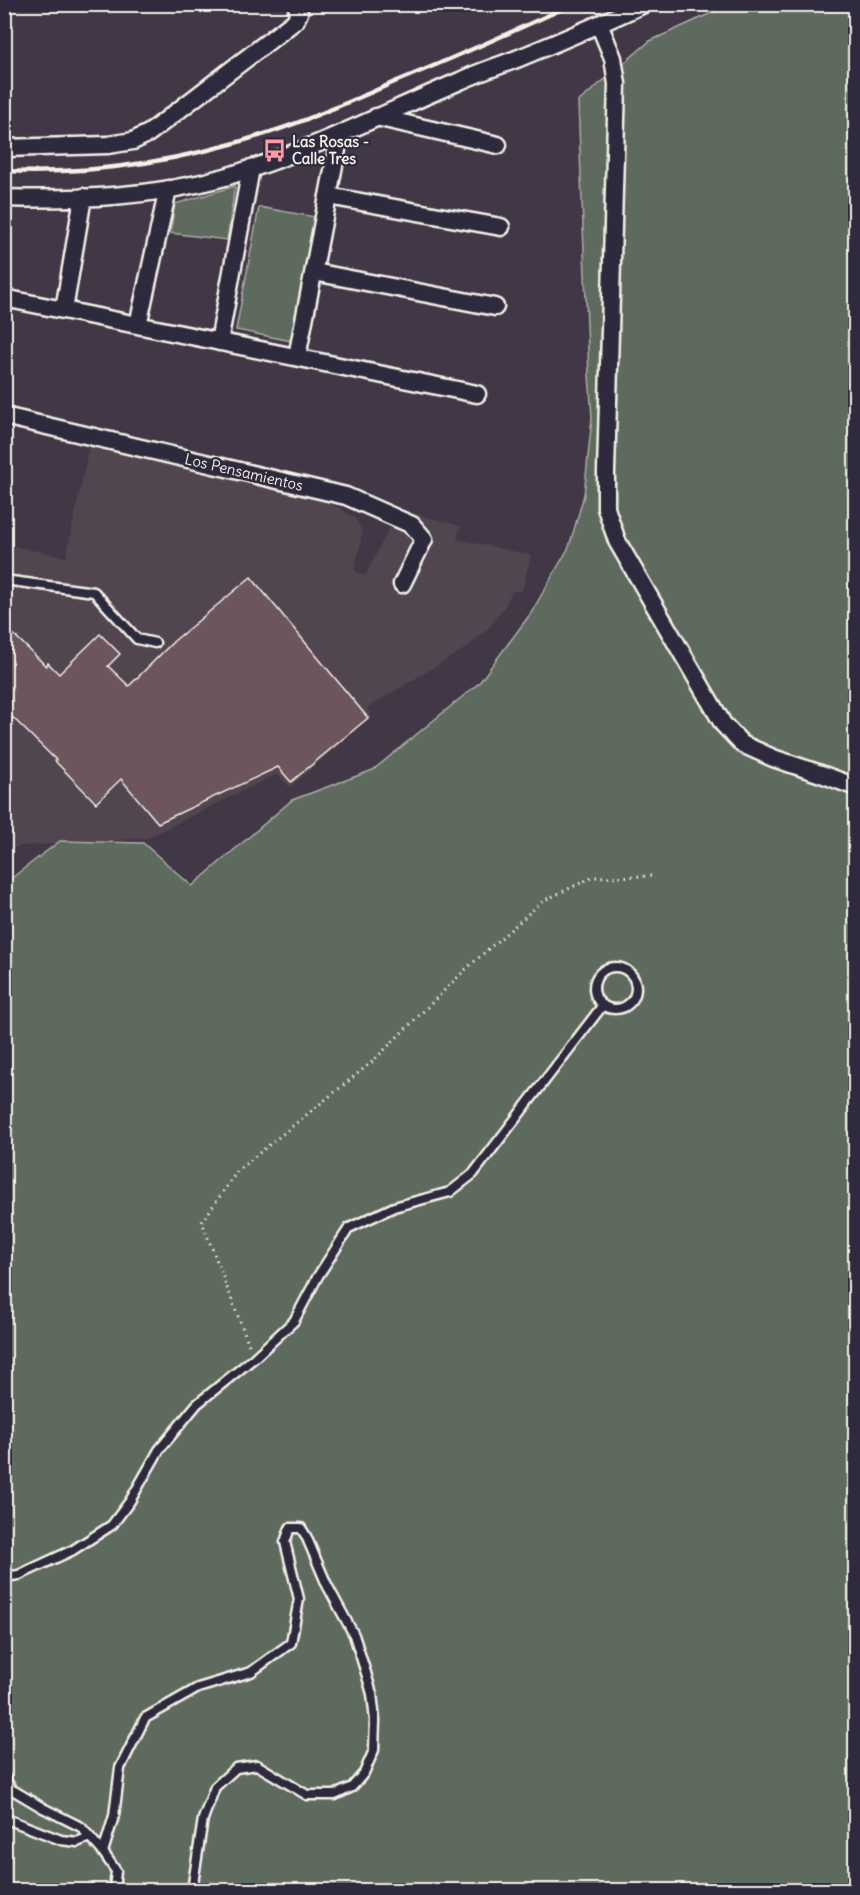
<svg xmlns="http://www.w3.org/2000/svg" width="860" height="1895" font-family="Delius,sans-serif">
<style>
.built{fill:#514450}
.green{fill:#5f6a5e;stroke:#aaaea3;stroke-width:1.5}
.building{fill:#6c555c;stroke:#f4f1e8;stroke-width:1.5}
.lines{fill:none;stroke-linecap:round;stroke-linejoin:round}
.lane-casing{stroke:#f4f1e8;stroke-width:13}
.street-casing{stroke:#f4f1e8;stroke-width:21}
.path{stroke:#f4f1e8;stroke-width:3;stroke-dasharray:1.5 4.5;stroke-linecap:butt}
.lane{stroke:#2f2a3d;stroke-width:8}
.street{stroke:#2f2a3d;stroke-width:16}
.rail{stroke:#f4f1e8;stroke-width:4.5}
.labels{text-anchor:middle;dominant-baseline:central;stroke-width:4.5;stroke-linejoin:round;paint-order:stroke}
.poi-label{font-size:15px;font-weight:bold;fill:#f4f1e8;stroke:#2f2a3d;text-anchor:start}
.street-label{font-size:15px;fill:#f4f1e8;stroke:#2f2a3d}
</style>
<rect width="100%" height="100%" fill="#413746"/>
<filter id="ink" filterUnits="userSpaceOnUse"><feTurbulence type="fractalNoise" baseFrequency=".0167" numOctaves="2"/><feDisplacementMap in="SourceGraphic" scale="12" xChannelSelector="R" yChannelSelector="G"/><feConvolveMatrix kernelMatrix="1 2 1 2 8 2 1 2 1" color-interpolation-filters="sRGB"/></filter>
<g filter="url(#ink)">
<path class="built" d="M89,446l233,55 18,7 15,10 7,13 -2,17 -6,22 11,6 34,-67 62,17 -4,13 74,16 -9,37 -10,-1 -6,14 -18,24 -22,19 -99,60 4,9 -81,70 -13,-13 -130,64 -126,8 -16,4 -1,-306 62,13z"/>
<path class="green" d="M729,5h126v1885h-850v-1007l55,-42 83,2 49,43 100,-86 81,-30 106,-87 52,-70 38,-66 15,-52 8,-77 -3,-43 -11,-273 72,-61z
M235,186l-8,54 -57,-7 5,-29z
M259,207l56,10 -23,124 -56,-11z"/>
<path class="building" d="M251,577l117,141 -77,64 -13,-15 -120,56 -37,-44 -25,24 -41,-42 1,-1 -52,-51v-84l42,41 2,-3 11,11 41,-40 20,20 -12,12 21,20 45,-45z"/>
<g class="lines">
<defs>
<path id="lane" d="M4,580l90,12 43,47 18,4
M594 988a21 21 0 1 1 42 0a21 21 0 1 1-42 0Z
M4,1577l15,-2 54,-25 39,-25 18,-24 29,-51 38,-46 57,-46 40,-37 24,-45 31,-48 45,-21 56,-15 23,-18 130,-169
M4,1776l7,13 32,19 38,19 22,25 13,19 -2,19
M4,1818l57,22 16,2 13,-5
M103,1852l11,-36 6,-48 25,-50 53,-30 53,-16 40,-29 8,-44 -14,-57 5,-14h11l5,8 21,49 27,50 12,38 6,21 3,26 -1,30 -10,23 -12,14 -17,8h-28l-50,-30 -21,3 -21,19 -12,32 -11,71"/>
<path id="street" d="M599,24l14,34 4,26 -11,388v36l11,33 106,183 19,20 31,14 48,16 35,13
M376,117l122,28
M4,148l104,-3 25,-4 16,-8 146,-112 4,-8 -3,-9
M328,196l173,31
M4,198c74,2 150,-1 221,-21 81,-24 157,-63 235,-96 19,-9 39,-15 59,-23 42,-17 83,-35 125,-54
M314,272l181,35
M4,298l473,96
M64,310l19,-113
M138,325l30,-136
M219,342l32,-174
M297,357l43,-223
M4,416l342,80 66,29 12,14 -22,45"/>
</defs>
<use href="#lane" class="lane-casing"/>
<use href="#street" class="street-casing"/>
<path class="path" d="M249,1345l-47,-123 36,-52 134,-108 95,-94 76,-67 50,-24 60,-1"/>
<use href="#lane" class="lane"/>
<use href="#street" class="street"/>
<path class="rail" d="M4,171c92,4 183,-11 270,-40 42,-14 82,-32 123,-50 59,-24 117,-50 176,-77"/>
</g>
</g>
<defs>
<symbol id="bus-bare" viewBox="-9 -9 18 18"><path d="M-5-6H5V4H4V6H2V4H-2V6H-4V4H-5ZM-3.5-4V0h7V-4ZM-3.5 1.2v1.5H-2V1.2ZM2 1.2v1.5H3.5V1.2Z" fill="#ff9aa2" stroke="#2f2a3d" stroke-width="2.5" paint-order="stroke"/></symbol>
</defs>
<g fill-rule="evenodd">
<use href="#bus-bare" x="258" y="134" width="33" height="33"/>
</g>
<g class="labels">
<g class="poi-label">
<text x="292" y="141">Las Rosas -<tspan x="292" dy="17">Calle Tres</tspan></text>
</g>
<g class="street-label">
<text transform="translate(244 472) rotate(13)">Los Pensamientos</text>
</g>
</g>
<rect width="860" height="1895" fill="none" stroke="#2f2a3d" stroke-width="24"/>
<rect x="12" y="12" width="836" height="1871" fill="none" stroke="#f4f1e8" stroke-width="2" filter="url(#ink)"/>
</svg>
